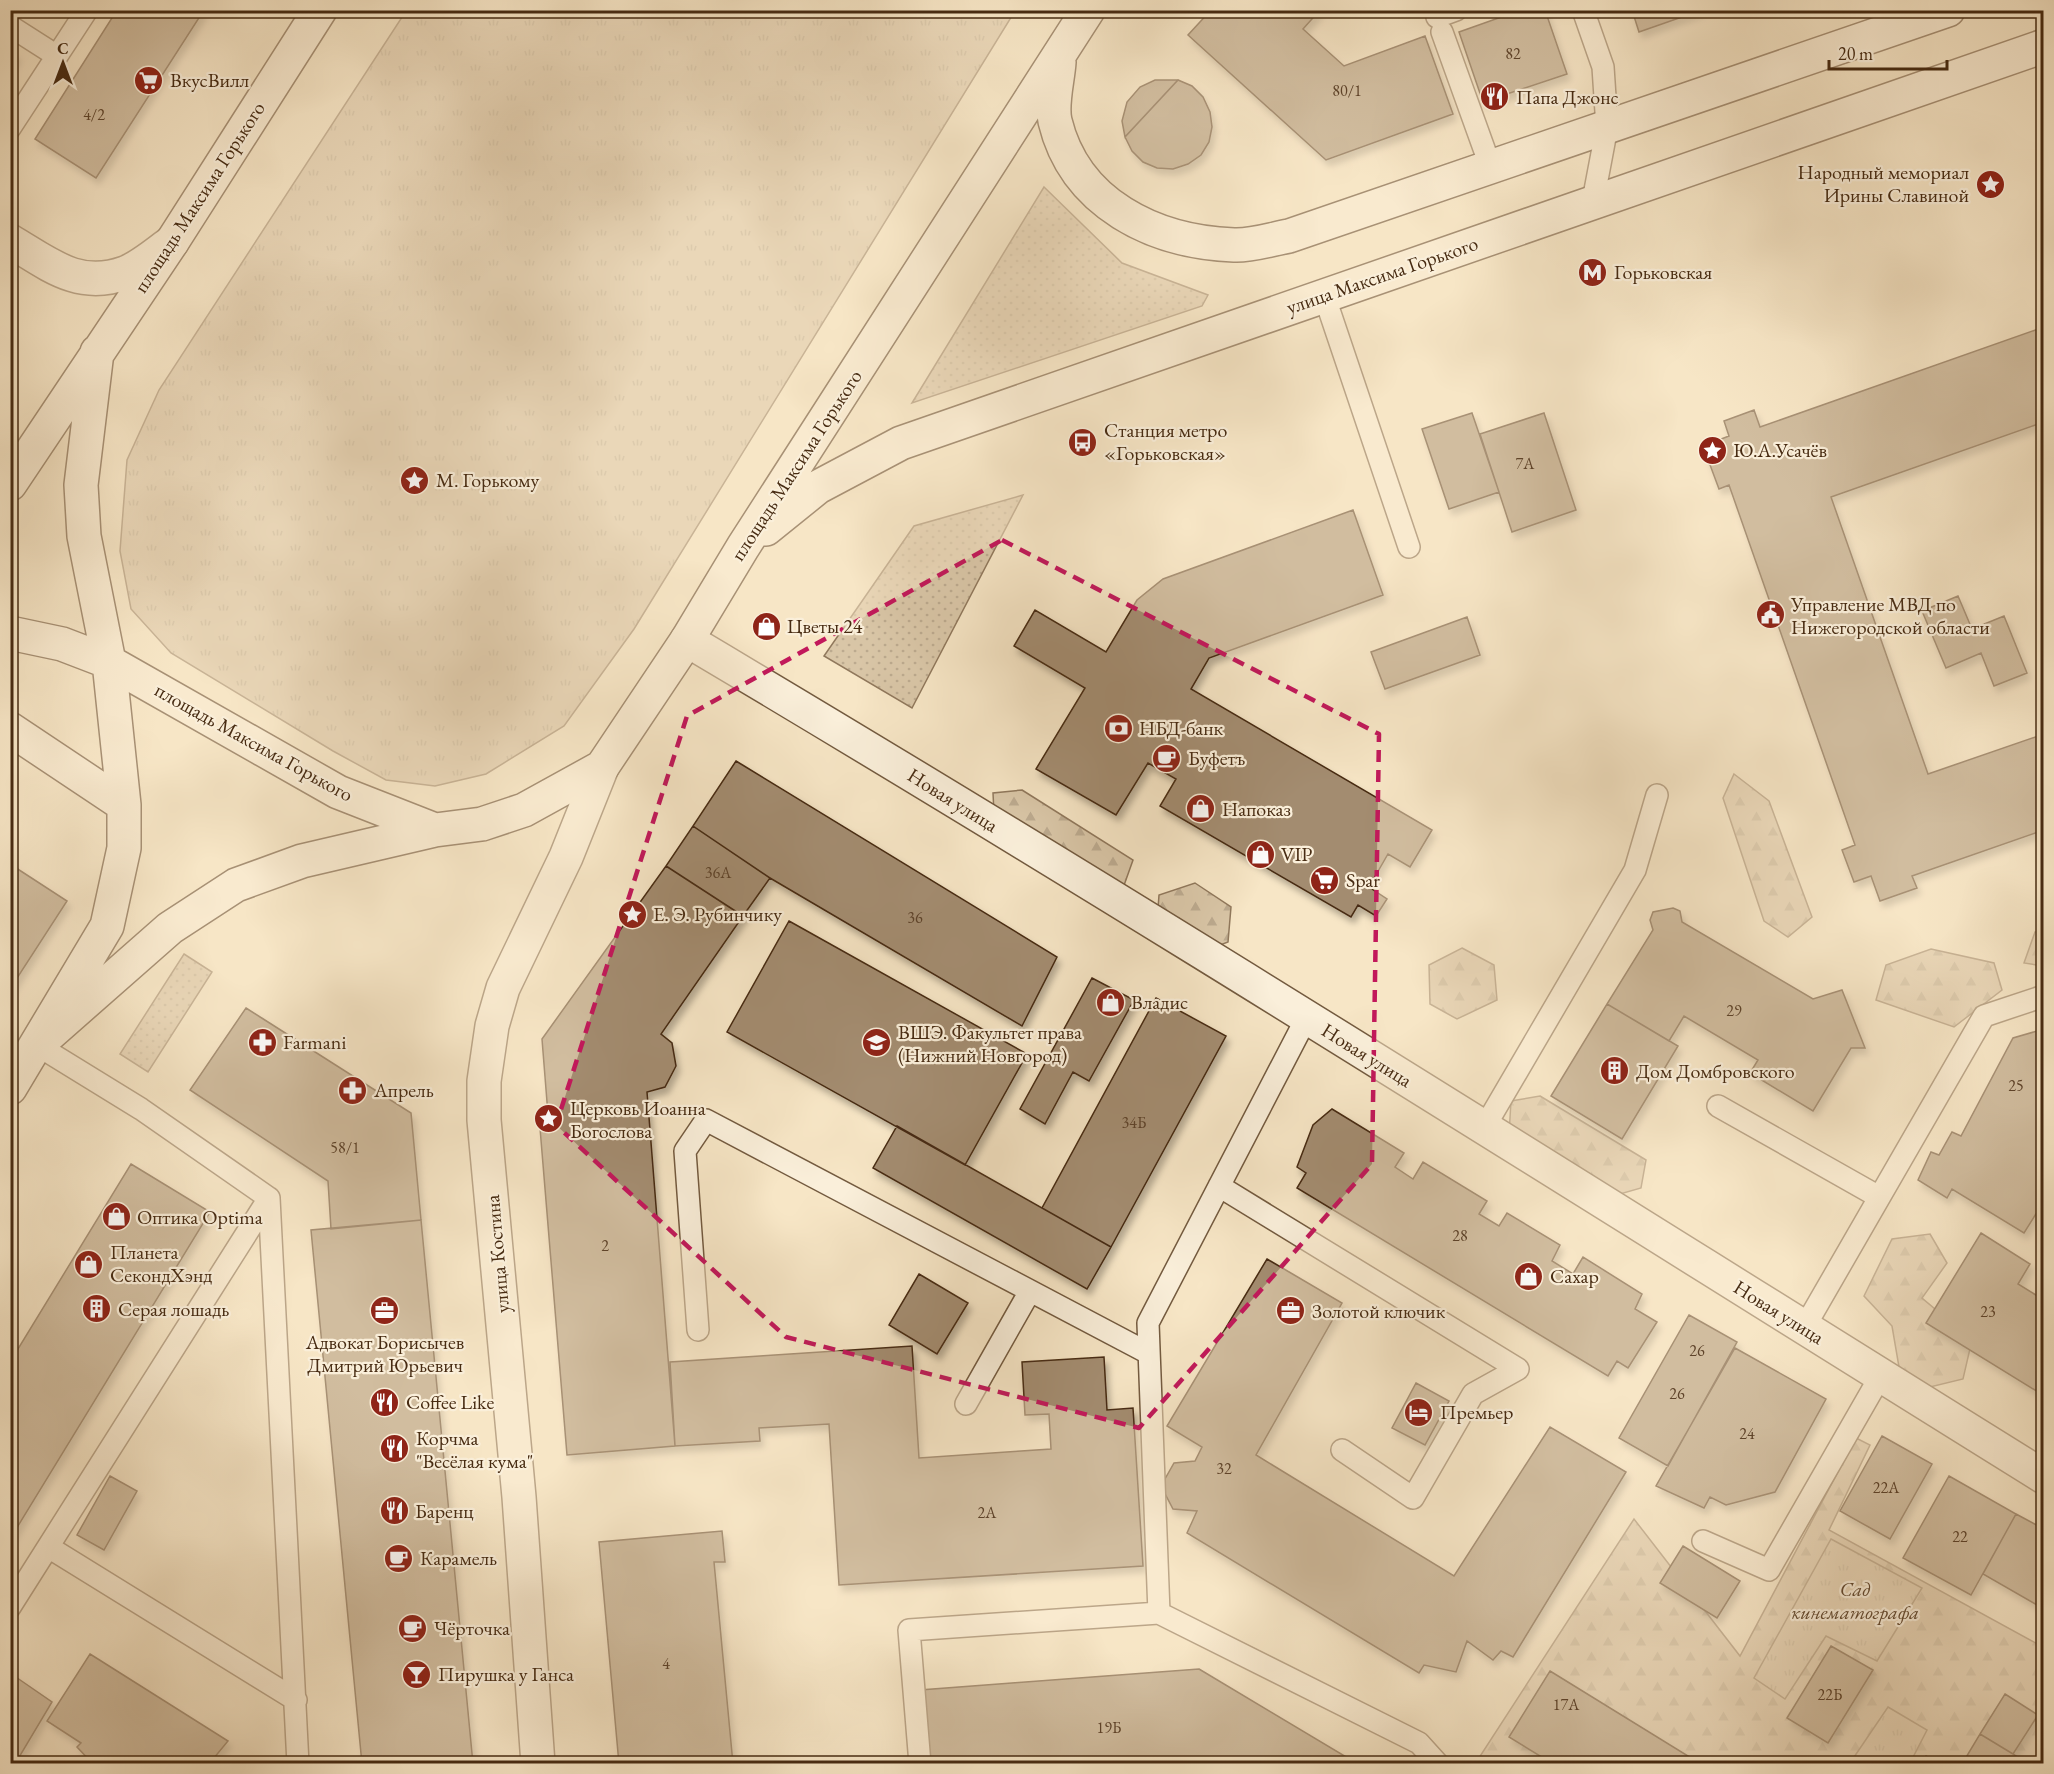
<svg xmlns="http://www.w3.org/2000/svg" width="2054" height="1774" font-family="'EB Garamond',serif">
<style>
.grass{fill:url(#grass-dots);stroke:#90785c;stroke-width:1.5}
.forest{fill:url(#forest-firs);stroke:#90785c;stroke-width:1.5}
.park{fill:url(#park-tufts);stroke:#90785c;stroke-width:1.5}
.building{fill:#a38c70;stroke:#472b12;stroke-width:1.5;filter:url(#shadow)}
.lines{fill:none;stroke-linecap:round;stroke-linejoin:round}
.lane-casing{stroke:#735a3f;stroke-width:24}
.street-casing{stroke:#735a3f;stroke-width:36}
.secondary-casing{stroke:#472b12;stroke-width:36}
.lane{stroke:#faefda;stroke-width:21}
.street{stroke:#faefda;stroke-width:33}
.secondary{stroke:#faefda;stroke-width:33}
.marked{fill:none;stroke:#c2185b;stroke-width:4.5;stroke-dasharray:12 8;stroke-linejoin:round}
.labels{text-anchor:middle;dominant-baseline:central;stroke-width:4.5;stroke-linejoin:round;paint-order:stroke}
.number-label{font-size:16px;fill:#5e432a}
.poi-label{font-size:20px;fill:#472b12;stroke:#faefda;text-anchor:start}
.street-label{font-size:20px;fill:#472b12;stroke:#faefda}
.park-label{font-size:20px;font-style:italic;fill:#644a30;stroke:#faefda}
</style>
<defs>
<pattern id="grass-dots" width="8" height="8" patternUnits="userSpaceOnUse" patternTransform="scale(1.5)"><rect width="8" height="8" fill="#d9c6a7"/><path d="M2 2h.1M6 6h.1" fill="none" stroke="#bcaa8f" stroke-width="1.8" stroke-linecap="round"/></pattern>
<pattern id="forest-firs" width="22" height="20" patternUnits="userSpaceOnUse" patternTransform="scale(1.5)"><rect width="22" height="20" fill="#d9c6a7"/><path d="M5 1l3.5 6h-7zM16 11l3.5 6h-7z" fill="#bcaa8f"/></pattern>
<pattern id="park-tufts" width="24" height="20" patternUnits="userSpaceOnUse" patternTransform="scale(1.5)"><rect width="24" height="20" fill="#d9c6a7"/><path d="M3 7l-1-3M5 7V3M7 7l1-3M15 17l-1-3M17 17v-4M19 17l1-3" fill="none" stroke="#bcaa8f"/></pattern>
<filter id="shadow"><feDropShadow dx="3.5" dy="6" stdDeviation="3" flood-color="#0004"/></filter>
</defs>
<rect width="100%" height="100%" fill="#f7e6c6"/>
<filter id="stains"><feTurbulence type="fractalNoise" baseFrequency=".00333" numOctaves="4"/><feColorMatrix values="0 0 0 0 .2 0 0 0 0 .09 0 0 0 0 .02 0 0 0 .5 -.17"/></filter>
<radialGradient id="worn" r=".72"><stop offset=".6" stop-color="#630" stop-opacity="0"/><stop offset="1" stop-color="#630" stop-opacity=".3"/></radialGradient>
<path class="grass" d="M1044,187l78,76 86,32 -6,11 -290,97z
M1023,495l-111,213 -88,-52 90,-130z
M184,954l28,18 -64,100 -28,-18z"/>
<path class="forest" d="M1734,774l35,27 43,116 -24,20 -24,-16 -41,-123z
M1022,790l111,70 -11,31 -127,-57 -2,-41z
M1195,883l36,24 -3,35 -39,15 -33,-21 3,-41z
M2043,931v35l-19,-3 11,-31z
M1462,948l32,17 3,35 -40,19 -27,-15 -1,-39z
M1931,949l63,14 8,27 -48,37 -78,-27 10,-35z
M1540,1096l106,64 -5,28 -28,8 -104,-61 2,-34z
M1930,1234l17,29 -25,35 50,42 -9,39 -33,8 -31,-20 -7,-41 -28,-30 28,-57z
M1856,1438l14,7 -41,85 214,117v116l-568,1 159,-245 106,137z"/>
<path class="park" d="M406,11h609l-381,618 -70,97 -78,48 -51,12 -49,-6 -53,-29 -162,-98 -40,-44 -11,-58 7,-91 32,-70z
M1831,1539l91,49 -45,73 -51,-25 -41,63 -31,-21z
M1888,1707l39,23 -17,33h-60z"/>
<path class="building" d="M117,10h87l-108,168 -61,-39z
M1211,10h109l-17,19 41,37 81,-30 28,78 -127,46 -138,-125z
M1521,10h24l22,64 -84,28 -24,-70z
M1632,10h70l-63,22z
M10,52l7,3 -7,11z
M1155,80h23l-53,57 -3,-16 5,-19 13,-15z
M1178,80l14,6 11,11 7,15 2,15 -3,15 -8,13 -13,9 -15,5 -16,-1 -14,-6 -11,-11 -7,-14z
M2044,327v95l-213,75 97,277 116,-40v96l-132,46 5,12 -37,13 -9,-25 -17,6 -12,-32 13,-5 -126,-360 -10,4 -16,-43 26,-10 -5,-15 30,-11 6,17z
M1472,413l27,79 -50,17 -27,-80z
M1544,413l32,97 -64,22 -32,-98z
M1353,510l30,85 -174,63 -18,31 241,141 -22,37 -22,-13 -19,33 18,12 -11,17 -18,-11 -7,12 -191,-111 16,-27 -28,-16 -32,52 -80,-46 49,-81 -71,-42 21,-36 71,42 31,-52 26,-21z
M1958,596l14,33 32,-13 23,57 -33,13 -13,-33 -35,15 -24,-57z
M1467,617l13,38 -95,34 -14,-37z
M736,761l321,196 -35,69 -252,-148 -77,-52z
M693,826l77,52 -27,38 -77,-50z
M10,864l57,37 -57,88z
M666,866l77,50 -82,118 11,9 4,23 -11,21 -18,5 28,354 -108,9 -27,-327 9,-1 -7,-88z
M1673,908l7,3 2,11 131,77 29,-9 23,58h-14l-38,63 -63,-38 8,-13 -74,-44 -15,25 -62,-37 46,-74 -3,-10 3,-8z
M789,921l238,133 -62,111 -238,-133z
M1092,978l42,22 -45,81 -16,-9 -28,52 -25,-15z
M1156,998l70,38 -115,211 -69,-39z
M1607,1004l71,42 -56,93 -71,-43z
M246,1008l165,105 10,107 -90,9 -3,-48 -138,-91z
M2044,1029v172l-20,32 -72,-44 -5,9 -29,-18 13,-28 8,3 13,-23 9,4 52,-98z
M1332,1109l72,44 -9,14 18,12 10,-17 64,39 -8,13 20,12 8,-13 53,32 -8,16 21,13 10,-17 59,37 -7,15 22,13 -29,46 -11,-7 -9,15 -311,-188 9,-15 -9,-6 16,-42z
M897,1126l214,121 -24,42 -214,-121z
M131,1164l79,48 -200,327v-177z
M421,1220l52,544h-111l-51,-534z
M1981,1233l49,31 -12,20 26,16 -1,95 -117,-72z
M1267,1259l75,44 -86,152 198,121 96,-149 76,45 -113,185 -12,-6 -8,9 -26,-19 -11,31 -32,-7 -5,8 -232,-140 10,-22 -24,-2 -12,-23 13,-23 21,-2 7,-14 -35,-21z
M919,1274l49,29 -31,51 -48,-29z
M1689,1315l48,27 -69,124 -49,-28z
M912,1346l7,112 132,-9 -2,-35 -24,1 -3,-53 82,-5 3,53 26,-2 10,158 -304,19 -10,-161 -70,4 1,13 -85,5 -5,-84z
M1735,1348l91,51 -51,93 -49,13 -16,-8 -6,11 -48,-22z
M1416,1383l33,18 -24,44 -33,-17z
M1882,1436l50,28 -42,75 -50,-28z
M110,1476l27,15 -33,59 -27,-15z
M1949,1476l67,38 -45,81 -68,-37z
M2016,1514l28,15v65l-7,11 -54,-31z
M722,1531l3,31h-11l19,202h-114l-20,-222z
M1683,1546l57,35 -23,37 -57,-35z
M1831,1646l42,24 -45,73 -41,-25z
M90,1654l138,87 -19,23h-116l-16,-17 4,-4 -34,-22z
M1199,1669l159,95h-433l-5,-74z
M1550,1671l151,93h-148l-44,-27z
M10,1673l42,29 -37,62h-5z
M2005,1694l33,21 -25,39 -33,-20z
M1980,1734l33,20 15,10h-66z
M1926,1756l14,8h-18z"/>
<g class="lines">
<defs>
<path id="lane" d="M1583,10l20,57 4,60 -14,74
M1437,17l19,-7
M10,26l47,30
M1442,32l49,136
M10,128l77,-118
M1324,295l85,252
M1307,1017l-159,306 11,290 260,130 19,21
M37,1045l104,64 128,89 29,566
M1718,1106l161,91
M1484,1128l151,-258 22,-75
M1219,1186l299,183 -45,25 -60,104 -71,-48
M1804,1328l180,-312 60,-20
M698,1330l-13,-179 21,-31 442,233
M966,1404l64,-113
M1703,1541l66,29 112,-195
M50,1548l246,152
M10,1607l259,-409
M920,1764l-11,-134 250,-17"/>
<path id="street" d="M10,241c39,23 68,49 115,32 16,-6 33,-21 47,-31
M687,640c457,271 905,556 1357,837
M538,1764l-19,-267 -35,-377v-39l8,-55 11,-38 63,-131 36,-90"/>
<path id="secondary" d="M1059,62c-1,17 -8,42 -4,59 20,83 99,121 179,124 17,1 38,-6 55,-9l659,-226
M10,484l162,-242 148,-232
M766,529l52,-42 83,-44 1143,-397
M10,633l52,11 47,18 229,130 97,38
M10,729l114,76
M37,1045l133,-117 66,-43 66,-24 133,-31 47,-6 42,-14 78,-43 85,-127 56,-93 345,-537
M10,1088l97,-162 17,-78v-43l-15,-143 -25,-126 -3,-51 16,-133"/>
</defs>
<use href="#lane" class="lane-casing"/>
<use href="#street" class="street-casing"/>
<use href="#secondary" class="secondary-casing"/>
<use href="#lane" class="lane"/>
<use href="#street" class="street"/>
<use href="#secondary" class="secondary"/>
</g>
<path d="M0 0H2054V1774H0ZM1002,540l377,194 -7,430 -233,264 -353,-91 -230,-212 131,-409z" fill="#f7e6c6" fill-opacity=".55" fill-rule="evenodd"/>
<path class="marked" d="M1002,540l377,194 -7,430 -233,264 -353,-91 -230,-212 131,-409z"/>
<defs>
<symbol id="supermarket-disc" viewBox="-11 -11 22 22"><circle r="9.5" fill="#8f2418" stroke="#faefda"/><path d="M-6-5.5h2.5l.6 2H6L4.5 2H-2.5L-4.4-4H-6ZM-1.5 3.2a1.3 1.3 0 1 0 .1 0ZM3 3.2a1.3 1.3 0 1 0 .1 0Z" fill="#fff"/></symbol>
<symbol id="restaurant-disc" viewBox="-11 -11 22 22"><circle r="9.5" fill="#8f2418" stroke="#faefda"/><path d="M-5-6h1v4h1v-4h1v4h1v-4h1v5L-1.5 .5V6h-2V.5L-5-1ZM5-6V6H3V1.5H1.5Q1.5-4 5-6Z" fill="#fff"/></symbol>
<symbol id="sight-disc" viewBox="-11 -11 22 22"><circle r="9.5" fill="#8f2418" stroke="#faefda"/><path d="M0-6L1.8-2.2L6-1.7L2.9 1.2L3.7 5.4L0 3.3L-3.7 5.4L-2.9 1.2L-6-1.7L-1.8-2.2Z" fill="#fff"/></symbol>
<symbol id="metro-disc" viewBox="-11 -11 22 22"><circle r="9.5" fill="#8f2418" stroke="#faefda"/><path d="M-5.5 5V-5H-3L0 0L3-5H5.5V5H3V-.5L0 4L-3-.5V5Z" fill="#fff"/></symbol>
<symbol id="bus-disc" viewBox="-11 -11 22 22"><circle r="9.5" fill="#8f2418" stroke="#faefda"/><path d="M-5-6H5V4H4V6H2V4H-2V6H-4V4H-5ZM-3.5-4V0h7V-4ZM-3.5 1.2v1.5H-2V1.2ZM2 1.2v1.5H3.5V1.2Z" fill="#fff"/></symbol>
<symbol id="civic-disc" viewBox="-11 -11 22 22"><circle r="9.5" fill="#8f2418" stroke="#faefda"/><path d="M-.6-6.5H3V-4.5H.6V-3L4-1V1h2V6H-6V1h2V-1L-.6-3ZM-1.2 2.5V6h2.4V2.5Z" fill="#fff"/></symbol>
<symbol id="shop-disc" viewBox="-11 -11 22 22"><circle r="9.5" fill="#8f2418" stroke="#faefda"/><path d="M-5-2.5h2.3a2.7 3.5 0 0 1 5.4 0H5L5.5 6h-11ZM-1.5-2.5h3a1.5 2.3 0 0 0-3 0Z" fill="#fff"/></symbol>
<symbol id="bank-disc" viewBox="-11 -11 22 22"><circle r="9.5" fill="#8f2418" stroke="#faefda"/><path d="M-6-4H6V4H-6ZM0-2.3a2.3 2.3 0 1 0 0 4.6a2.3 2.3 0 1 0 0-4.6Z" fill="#fff"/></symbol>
<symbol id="cafe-disc" viewBox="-11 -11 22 22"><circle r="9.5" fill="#8f2418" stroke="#faefda"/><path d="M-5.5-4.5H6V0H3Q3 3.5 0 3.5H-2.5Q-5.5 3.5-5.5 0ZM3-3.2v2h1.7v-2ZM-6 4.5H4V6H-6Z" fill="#fff"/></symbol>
<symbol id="pharmacy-disc" viewBox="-11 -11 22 22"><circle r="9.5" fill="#8f2418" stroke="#faefda"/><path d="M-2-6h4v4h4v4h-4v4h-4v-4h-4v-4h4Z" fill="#fff"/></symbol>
<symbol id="university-disc" viewBox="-11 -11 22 22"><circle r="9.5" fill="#8f2418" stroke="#faefda"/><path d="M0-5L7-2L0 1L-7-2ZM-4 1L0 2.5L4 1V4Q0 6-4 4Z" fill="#fff"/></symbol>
<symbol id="building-disc" viewBox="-11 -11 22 22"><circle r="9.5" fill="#8f2418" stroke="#faefda"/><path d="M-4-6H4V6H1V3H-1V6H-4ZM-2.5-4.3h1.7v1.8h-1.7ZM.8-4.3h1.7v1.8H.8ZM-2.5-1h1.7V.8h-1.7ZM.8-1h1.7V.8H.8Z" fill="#fff"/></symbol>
<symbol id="office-disc" viewBox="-11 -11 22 22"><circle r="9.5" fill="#8f2418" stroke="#faefda"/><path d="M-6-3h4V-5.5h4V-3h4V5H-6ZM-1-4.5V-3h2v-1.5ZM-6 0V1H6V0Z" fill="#fff"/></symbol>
<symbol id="hotel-disc" viewBox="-11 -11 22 22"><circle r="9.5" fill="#8f2418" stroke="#faefda"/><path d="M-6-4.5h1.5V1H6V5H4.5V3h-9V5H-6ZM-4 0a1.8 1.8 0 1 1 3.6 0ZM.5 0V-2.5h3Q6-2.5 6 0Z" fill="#fff"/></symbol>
<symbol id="bar-disc" viewBox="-11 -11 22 22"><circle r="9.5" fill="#8f2418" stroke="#faefda"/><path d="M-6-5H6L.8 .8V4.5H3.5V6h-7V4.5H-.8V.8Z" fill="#fff"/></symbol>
</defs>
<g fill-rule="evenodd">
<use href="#supermarket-disc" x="132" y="64" width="33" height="33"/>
<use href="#restaurant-disc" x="1478" y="80" width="33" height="33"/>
<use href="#sight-disc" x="1974" y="168" width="33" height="33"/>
<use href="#metro-disc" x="1576" y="256" width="33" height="33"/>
<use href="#bus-disc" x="1066" y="426" width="33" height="33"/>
<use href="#sight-disc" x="1696" y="434" width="33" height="33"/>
<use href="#sight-disc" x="398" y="464" width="33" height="33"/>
<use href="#civic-disc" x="1754" y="598" width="33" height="33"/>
<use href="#shop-disc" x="750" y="610" width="33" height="33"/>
<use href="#bank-disc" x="1102" y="712" width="33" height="33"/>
<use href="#cafe-disc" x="1150" y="742" width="33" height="33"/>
<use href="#shop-disc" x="1184" y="792" width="33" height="33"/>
<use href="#shop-disc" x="1244" y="838" width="33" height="33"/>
<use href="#supermarket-disc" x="1308" y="864" width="33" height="33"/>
<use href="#sight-disc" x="616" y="898" width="33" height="33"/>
<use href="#shop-disc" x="1094" y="986" width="33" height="33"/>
<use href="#pharmacy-disc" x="246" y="1026" width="33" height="33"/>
<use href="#university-disc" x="860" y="1026" width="33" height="33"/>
<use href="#building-disc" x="1598" y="1054" width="33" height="33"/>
<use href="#pharmacy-disc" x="336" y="1074" width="33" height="33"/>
<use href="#sight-disc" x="532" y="1102" width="33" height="33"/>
<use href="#shop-disc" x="100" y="1200" width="33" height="33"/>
<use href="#shop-disc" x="72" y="1248" width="33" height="33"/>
<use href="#shop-disc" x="1512" y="1260" width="33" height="33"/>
<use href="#building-disc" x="80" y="1292" width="33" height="33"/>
<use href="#office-disc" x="368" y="1294" width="33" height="33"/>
<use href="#office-disc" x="1274" y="1294" width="33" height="33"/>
<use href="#restaurant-disc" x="368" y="1386" width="33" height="33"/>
<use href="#hotel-disc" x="1402" y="1396" width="33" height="33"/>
<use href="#restaurant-disc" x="378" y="1432" width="33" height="33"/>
<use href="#restaurant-disc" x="378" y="1494" width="33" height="33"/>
<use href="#cafe-disc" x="382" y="1542" width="33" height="33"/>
<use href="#cafe-disc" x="396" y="1612" width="33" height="33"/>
<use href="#bar-disc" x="400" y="1658" width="33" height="33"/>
</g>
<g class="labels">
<g class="number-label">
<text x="1513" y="53">82</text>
<text x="1347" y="90">80/1</text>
<text x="94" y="114">4/2</text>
<text x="1525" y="463">7А</text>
<text x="718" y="872">36А</text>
<text x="915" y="917">36</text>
<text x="1734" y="1010">29</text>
<text x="2016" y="1085">25</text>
<text x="1134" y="1122">34Б</text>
<text x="345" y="1147">58/1</text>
<text x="1460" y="1235">28</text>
<text x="605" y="1245">2</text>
<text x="1988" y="1311">23</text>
<text x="1697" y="1350">26</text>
<text x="1677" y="1393">26</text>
<text x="1747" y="1433">24</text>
<text x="1224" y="1468">32</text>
<text x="1886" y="1487">22А</text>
<text x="987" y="1512">2А</text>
<text x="1960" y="1536">22</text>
<text x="666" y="1663">4</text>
<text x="1830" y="1694">22Б</text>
<text x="1566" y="1704">17А</text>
<text x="1109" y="1727">19Б</text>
</g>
<g class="poi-label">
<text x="170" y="80">ВкусВилл</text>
<text x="1516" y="97">Папа Джонс</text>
<text x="1969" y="172" text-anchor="end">Народный мемориал<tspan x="1969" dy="23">Ирины Славиной</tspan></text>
<text x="1614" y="272">Горьковская</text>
<text x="1104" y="430">Станция метро<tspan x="1104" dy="23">«Горьковская»</tspan></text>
<text x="1733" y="450">Ю.А.Усачёв</text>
<text x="436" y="480">М. Горькому</text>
<text x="1791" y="604">Управление МВД по<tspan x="1791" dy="23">Нижегородской области</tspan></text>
<text x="787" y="626">Цветы 24</text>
<text x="1139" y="728">НБД-банк</text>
<text x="1188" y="758">Буфетъ</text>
<text x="1222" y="809">Напоказ</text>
<text x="1281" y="854">VIP</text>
<text x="1346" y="880">Spar</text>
<text x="653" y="914">Е. Э. Рубинчику</text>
<text x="1131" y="1002">Владис</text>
<text x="898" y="1032">ВШЭ. Факультет права<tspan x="898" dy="23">(Нижний Новгород)</tspan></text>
<text x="283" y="1042">Farmani</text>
<text x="1636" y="1071">Дом Домбровского</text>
<text x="374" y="1090">Апрель</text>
<text x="570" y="1108">Церковь Иоанна<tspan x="570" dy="23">Богослова</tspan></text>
<text x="137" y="1217">Оптика Optima</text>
<text x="110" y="1252">Планета<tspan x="110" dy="23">СекондХэнд</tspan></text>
<text x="1550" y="1276">Сахар</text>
<text x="118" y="1309">Серая лошадь</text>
<text x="1312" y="1311">Золотой ключик</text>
<text x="385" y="1342" text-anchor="middle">Адвокат Борисычев<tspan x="385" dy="23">Дмитрий Юрьевич</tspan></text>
<text x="406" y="1402">Coffee Like</text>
<text x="1440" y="1412">Премьер</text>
<text x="416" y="1438">Корчма<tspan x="416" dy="23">"Весёлая кума"</tspan></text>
<text x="415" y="1511">Баренц</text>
<text x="420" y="1558">Карамель</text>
<text x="434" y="1628">Чёрточка</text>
<text x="438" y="1674">Пирушка у Ганса</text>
</g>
<g class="street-label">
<text transform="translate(199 197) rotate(-57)">площадь Максима Горького</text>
<text transform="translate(1382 275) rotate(-19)">улица Максима Горького</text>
<text transform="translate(796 465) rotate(-57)">площадь Максима Горького</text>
<text transform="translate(254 742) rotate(29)">площадь Максима Горького</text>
<text transform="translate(953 800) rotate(32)">Новая улица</text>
<text transform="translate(1367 1055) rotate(32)">Новая улица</text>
<text transform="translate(497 1254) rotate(-95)">улица Костина</text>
<text transform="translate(1779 1312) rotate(32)">Новая улица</text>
</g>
<g class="park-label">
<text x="1855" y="1589">Сад<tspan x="1855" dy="23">кинематографа</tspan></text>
</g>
</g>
<rect width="2054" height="1774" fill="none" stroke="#f7e6c6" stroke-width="36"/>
<rect x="12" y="12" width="2030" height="1750" fill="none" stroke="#472b12" stroke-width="3"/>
<rect x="18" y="18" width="2018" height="1738" fill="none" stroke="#472b12" stroke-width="1.5"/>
<g transform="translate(63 63)" stroke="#faefda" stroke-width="4.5" paint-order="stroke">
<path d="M0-4.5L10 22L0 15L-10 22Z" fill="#472b12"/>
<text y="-9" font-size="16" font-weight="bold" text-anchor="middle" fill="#472b12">С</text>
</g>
<path d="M1829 60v9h118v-9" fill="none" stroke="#472b12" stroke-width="3"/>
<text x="1838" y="60" font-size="18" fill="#472b12" stroke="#faefda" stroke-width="4.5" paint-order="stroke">20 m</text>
<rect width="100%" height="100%" filter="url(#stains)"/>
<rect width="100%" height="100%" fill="url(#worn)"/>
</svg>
